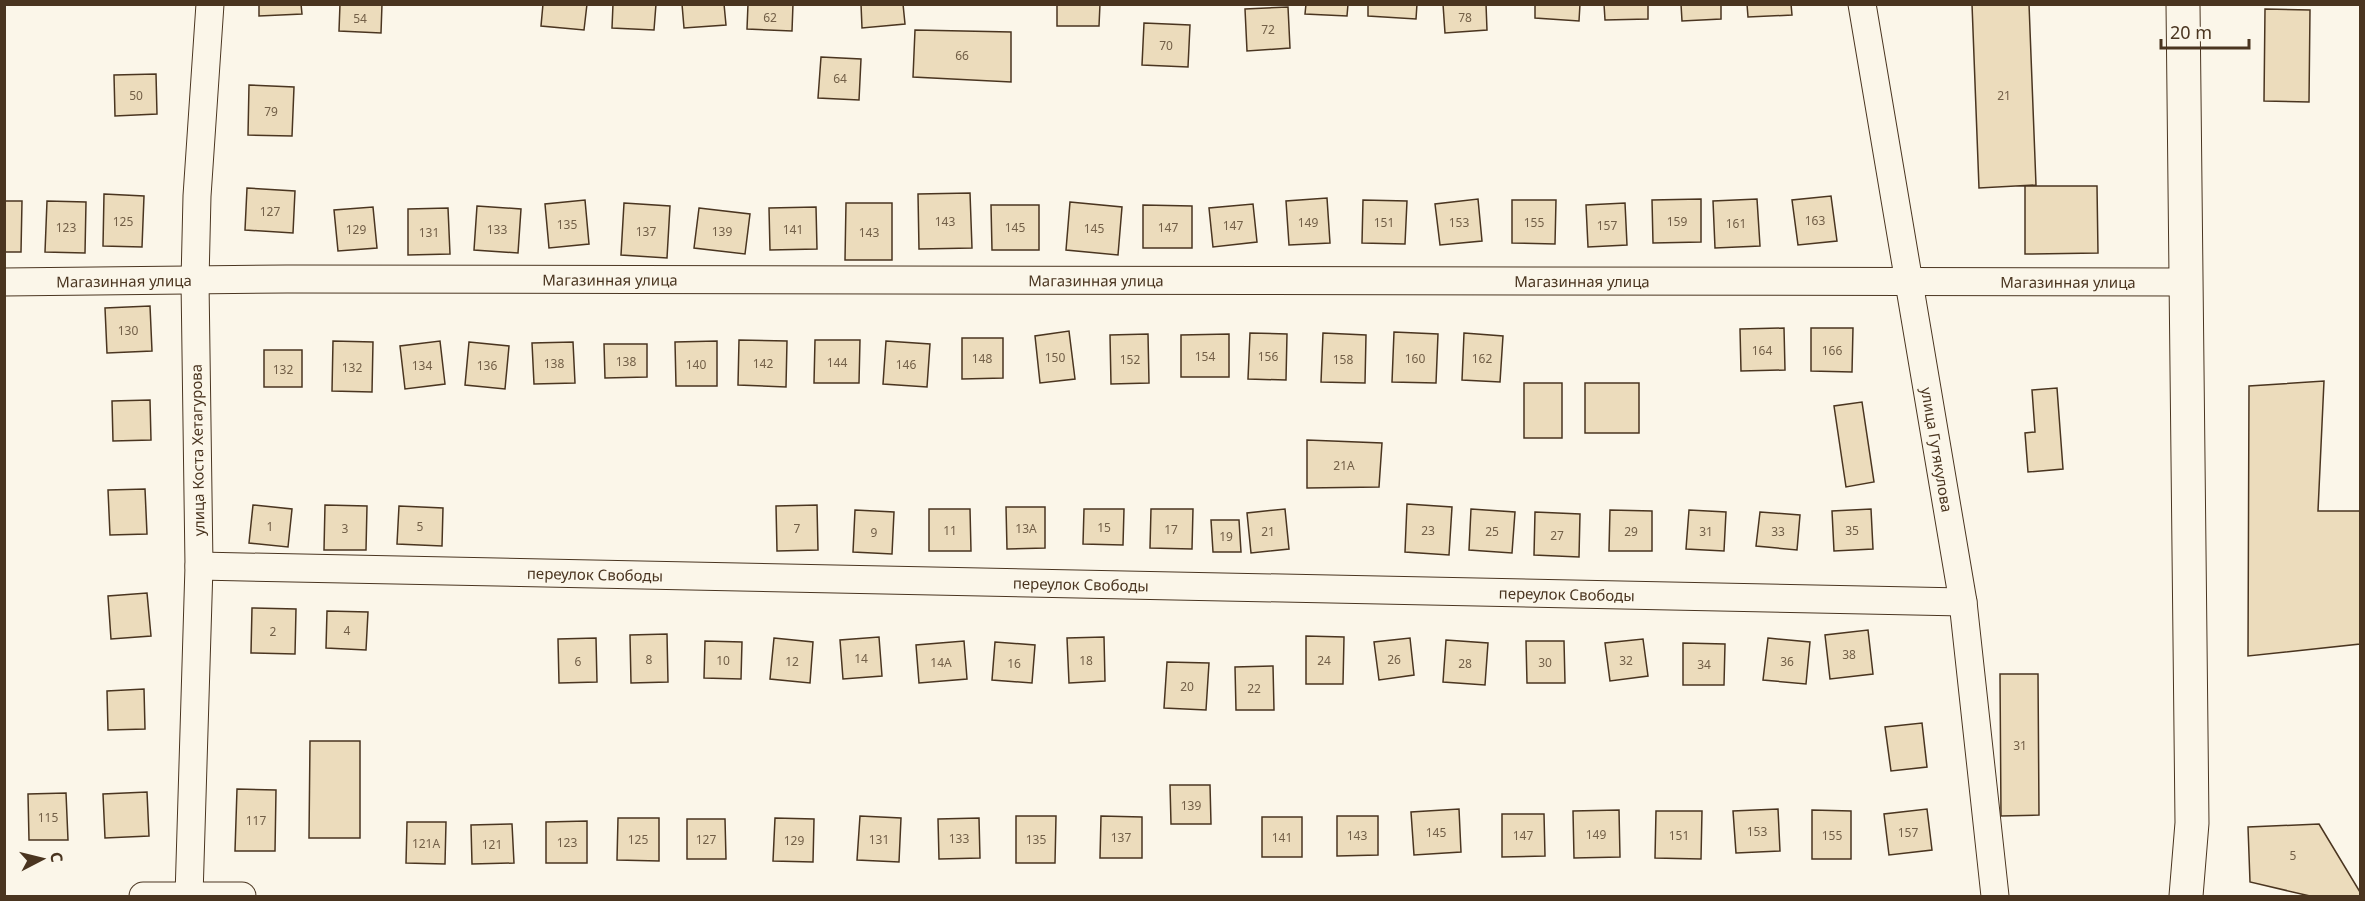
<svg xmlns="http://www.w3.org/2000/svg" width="2365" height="901" font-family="'Noto Sans',sans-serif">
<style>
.building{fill:#ecdcbc;stroke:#4a3520;stroke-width:1.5}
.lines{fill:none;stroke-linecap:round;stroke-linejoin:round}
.street-casing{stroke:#4a3520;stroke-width:29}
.secondary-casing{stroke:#4a3520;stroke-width:35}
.street{stroke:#fbf6e9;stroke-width:27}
.secondary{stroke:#fbf6e9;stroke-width:33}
.labels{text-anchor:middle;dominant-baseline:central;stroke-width:4.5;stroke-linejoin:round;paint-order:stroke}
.number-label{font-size:12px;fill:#725f47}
.street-label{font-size:15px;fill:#4a3520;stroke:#fbf6e9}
</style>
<rect width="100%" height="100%" fill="#fbf6e9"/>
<path class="building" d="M259,4h42l1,10 -43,2z
M340,4h42l-1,29 -42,-2z
M543,4h44l-3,26 -43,-4z
M613,4h43l-2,26 -42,-2z
M682,4h42l2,21 -42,3z
M748,4h45l-1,27 -45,-2z
M861,4h42l2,20 -43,4z
M1057,4h43l-1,22h-42z
M1306,4h42l-1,12 -42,-2z
M1368,4h49l-1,15 -48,-3z
M1443,4h43l1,26 -42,3z
M1535,4h45l-1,17 -44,-3z
M1604,4h44v15l-43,1z
M1681,4h40v15l-39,2z
M1747,4h44l1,11 -44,2z
M1972,4h57l7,181 -57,3z
M1288,7l2,41 -43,3 -2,-42z
M2265,9l45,1 -1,92 -45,-1z
M1144,23l46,2 -2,42 -46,-2z
M915,30l96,2v50l-98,-5z
M821,57l40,2 -2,41 -41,-2z
M156,74l1,40 -42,2 -1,-41z
M249,85l45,2 -2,49 -44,-1z
M2025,186h72l1,67 -73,1z
M247,188l48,3 -2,42 -48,-3z
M970,193l2,55 -53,1 -1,-55z
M104,194l40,2 -2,51 -39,-1z
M1831,196l6,45 -39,4 -6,-45z
M1327,198l3,45 -41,2 -3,-44z
M1478,199l4,42 -42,4 -5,-41z
M1701,199v43l-48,1 -1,-43z
M1757,199l3,47 -45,2 -2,-47z
M585,200l4,44 -40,4 -4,-44z
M1363,200l44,1 -2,43 -43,-1z
M1512,200h44l-1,44 -43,-1z
M4,201h18l-1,51h-17z
M47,201l39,1 -1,51 -40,-1z
M1070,202l52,5 -4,48 -52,-5z
M624,203l46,3 -3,52 -46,-3z
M846,203h46v57h-47z
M1625,203l2,42 -39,2 -2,-42z
M1253,204l4,38 -44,5 -4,-39z
M991,205h48v45h-47z
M1143,205l49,1v42h-49z
M477,206l44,3 -3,44 -44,-3z
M373,207l4,41 -39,3 -4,-41z
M816,207l1,42 -47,1 -1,-42z
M448,208l2,46 -42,1v-46z
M699,208l51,6 -5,40 -51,-6z
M150,306l2,45 -45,2 -2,-45z
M1784,328l1,42 -44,1 -1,-42z
M1811,328h42l-1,44 -41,-1z
M1069,331l6,48 -35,4 -5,-47z
M1394,332l44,2 -2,49 -44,-1z
M1250,333l37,1 -1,46 -38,-1z
M1323,333l43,2 -1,48 -44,-1z
M1464,333l39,3 -3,46 -38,-2z
M1148,334l1,49 -38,1 -1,-49z
M1229,334v43h-48v-42z
M962,338h41v40l-41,1z
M739,340l48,1 -1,46 -48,-2z
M815,340h45l-1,43h-45z
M333,341l40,1 -1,50 -40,-1z
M440,341l5,43 -40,5 -5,-43z
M717,341v45h-41l-1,-44z
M886,341l44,3 -3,43 -44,-3z
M469,342l40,4 -4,43 -40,-4z
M573,342l2,41 -41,1 -2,-41z
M604,344h43v33l-42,1z
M264,350h38v37h-38z
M2324,381l-6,130h42v133l-112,12 1,-270z
M1524,383h38v55h-38z
M1585,383h54v50h-54z
M2057,388l6,81 -35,3 -3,-39 10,-1 -3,-42z
M150,400l1,40 -38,1 -1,-40z
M1862,402l12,80 -28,5 -12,-81z
M1307,440l75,3 -3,44 -72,1z
M145,489l2,45 -37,1 -2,-45z
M1407,504l45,3 -3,48 -44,-3z
M253,505l39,4 -4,38 -39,-4z
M325,505l42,1 -1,44h-42z
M817,505l1,45 -41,1 -1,-45z
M399,506l44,2 -1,38 -45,-2z
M1006,507h39v41l-38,1z
M929,509h41l1,42h-42z
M1084,509h40l-1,36 -40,-1z
M1151,509h42l-1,40 -42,-1z
M1285,509l4,40 -38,4 -4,-40z
M1471,509l44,3 -3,41 -43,-3z
M1871,509l2,40 -39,2 -2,-40z
M855,510l39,2 -2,42 -39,-2z
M1610,510l42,1v40h-43z
M1689,510l37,2 -2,39 -38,-2z
M1535,512l45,2 -1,43 -45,-2z
M1760,512l40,3 -3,35 -41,-4z
M1211,520h28l2,32h-28z
M147,593l4,43 -40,3 -3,-43z
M252,608l44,1 -1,45 -44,-1z
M327,611l41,1 -2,38 -40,-2z
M1868,630l5,44 -43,5 -5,-44z
M667,634l1,48 -37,1 -1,-48z
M1306,636l38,1 -1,47h-37z
M879,637l3,39 -39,3 -3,-39z
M1104,637l1,44 -36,2 -2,-45z
M596,638l1,44 -38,1 -1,-44z
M774,638l39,4 -3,41 -40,-4z
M1410,638l4,37 -35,5 -5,-38z
M1768,638l42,4 -4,42 -43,-4z
M1643,639l5,37 -38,5 -5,-38z
M1446,640l42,3 -3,42 -42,-3z
M705,641l37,1 -1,37 -37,-1z
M964,641l3,38 -48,4 -3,-38z
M1526,641h38l1,42h-38z
M995,642l40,3 -3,38 -40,-3z
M1683,643l42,1 -1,41h-41z
M1167,662l42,1 -3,47 -42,-2z
M1273,666l1,44h-38l-1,-43z
M2000,674h38l1,141 -38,1z
M144,689l1,40 -37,1 -1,-39z
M1922,723l5,44 -36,4 -6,-44z
M310,741h50v97h-51z
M1170,785h40l1,39h-40z
M237,789l39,1 -1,61h-40z
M147,792l2,44 -44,2 -2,-44z
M66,793l2,47h-39l-1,-46z
M1459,809l2,43 -47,3 -3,-43z
M1778,809l2,42 -44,2 -3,-42z
M1927,809l5,41 -43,5 -5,-41z
M1619,810l1,47 -46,1 -1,-47z
M1812,810l39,1v48h-39z
M1656,811h46l-1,48 -46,-1z
M1502,814h42l1,42 -43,1z
M860,816l41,2 -2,44 -42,-2z
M1016,816h40l-1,47h-39z
M1101,816l41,1v41h-42z
M1337,816h41v39l-41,1z
M1262,817h40v40h-40z
M618,818h41v43l-42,-1z
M775,818l39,1 -1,43 -40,-1z
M979,818l1,40 -41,1 -1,-40z
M687,819h38l1,40h-39z
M587,821v42h-41v-41z
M407,822h39l-1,42 -39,-1z
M512,824l2,39 -42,1 -1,-39z
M2319,824l41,68v4h-50l-60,-14 -2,-55z"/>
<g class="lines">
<defs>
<g id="street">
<path id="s1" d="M1862,4l101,598 32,294"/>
<path id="s2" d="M4,282l283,-3 1899,3"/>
<path id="s3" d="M199,566l1764,36"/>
<path d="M143,896h99"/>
<path d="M189,896l10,-330 -4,-285 2,-85 13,-192"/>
</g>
<path id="secondary" d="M2183,4l9,819 -6,73"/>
</defs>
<use href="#street" class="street-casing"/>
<use href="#secondary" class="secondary-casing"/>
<use href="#street" class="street"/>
<use href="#secondary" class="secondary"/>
</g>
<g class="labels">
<g class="number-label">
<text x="770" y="17">62</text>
<text x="1465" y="17">78</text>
<text x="360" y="18">54</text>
<text x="1268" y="29">72</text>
<text x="1166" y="45">70</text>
<text x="962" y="55">66</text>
<text x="840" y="78">64</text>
<text x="136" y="95">50</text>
<text x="2004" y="95">21</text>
<text x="271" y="111">79</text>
<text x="270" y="211">127</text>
<text x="1815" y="220">163</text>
<text x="123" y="221">125</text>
<text x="945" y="221">143</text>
<text x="1677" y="221">159</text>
<text x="1308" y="222">149</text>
<text x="1384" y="222">151</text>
<text x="1459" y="222">153</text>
<text x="1534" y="222">155</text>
<text x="1736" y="223">161</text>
<text x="567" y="224">135</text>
<text x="1233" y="225">147</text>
<text x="1607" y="225">157</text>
<text x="66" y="227">123</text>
<text x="1015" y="227">145</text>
<text x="1168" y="227">147</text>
<text x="1094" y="228">145</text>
<text x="356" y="229">129</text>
<text x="497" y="229">133</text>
<text x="793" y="229">141</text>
<text x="646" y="231">137</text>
<text x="722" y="231">139</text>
<text x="429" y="232">131</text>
<text x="869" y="232">143</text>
<text x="128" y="330">130</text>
<text x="1762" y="350">164</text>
<text x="1832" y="350">166</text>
<text x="1205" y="356">154</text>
<text x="1268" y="356">156</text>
<text x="1055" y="357">150</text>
<text x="982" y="358">148</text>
<text x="1415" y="358">160</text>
<text x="1482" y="358">162</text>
<text x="1130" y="359">152</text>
<text x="1343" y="359">158</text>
<text x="626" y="361">138</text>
<text x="837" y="362">144</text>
<text x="554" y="363">138</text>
<text x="763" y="363">142</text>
<text x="696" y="364">140</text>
<text x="906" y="364">146</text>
<text x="422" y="365">134</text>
<text x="487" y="365">136</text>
<text x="352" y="367">132</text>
<text x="283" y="369">132</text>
<text x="1344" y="465">21А</text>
<text x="270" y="526">1</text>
<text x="420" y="526">5</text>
<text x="1104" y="527">15</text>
<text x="345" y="528">3</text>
<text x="797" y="528">7</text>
<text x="1026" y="528">13А</text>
<text x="1171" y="529">17</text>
<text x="950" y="530">11</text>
<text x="1428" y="530">23</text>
<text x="1852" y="530">35</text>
<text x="1268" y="531">21</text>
<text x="1492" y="531">25</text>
<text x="1631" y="531">29</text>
<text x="1706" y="531">31</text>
<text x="1778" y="531">33</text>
<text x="874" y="532">9</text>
<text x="1557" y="535">27</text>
<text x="1226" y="536">19</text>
<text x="347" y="630">4</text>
<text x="273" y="631">2</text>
<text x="1849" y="654">38</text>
<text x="861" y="658">14</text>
<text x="649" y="659">8</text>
<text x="1394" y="659">26</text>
<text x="723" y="660">10</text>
<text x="1086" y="660">18</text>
<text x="1324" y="660">24</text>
<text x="1626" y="660">32</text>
<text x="578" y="661">6</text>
<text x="792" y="661">12</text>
<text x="1787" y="661">36</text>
<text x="941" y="662">14А</text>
<text x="1545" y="662">30</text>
<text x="1014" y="663">16</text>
<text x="1465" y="663">28</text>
<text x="1704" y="664">34</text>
<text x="1187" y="686">20</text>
<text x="1254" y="688">22</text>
<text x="2020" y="745">31</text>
<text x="1191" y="805">139</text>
<text x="48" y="817">115</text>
<text x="256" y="820">117</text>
<text x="1757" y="831">153</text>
<text x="1436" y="832">145</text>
<text x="1908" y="832">157</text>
<text x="1596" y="834">149</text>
<text x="1357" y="835">143</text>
<text x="1523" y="835">147</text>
<text x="1679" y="835">151</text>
<text x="1832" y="835">155</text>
<text x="1121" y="837">137</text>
<text x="1282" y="837">141</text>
<text x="959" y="838">133</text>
<text x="638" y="839">125</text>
<text x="706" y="839">127</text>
<text x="879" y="839">131</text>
<text x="1036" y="839">135</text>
<text x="794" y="840">129</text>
<text x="567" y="842">123</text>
<text x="426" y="843">121А</text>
<text x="492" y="844">121</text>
<text x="2293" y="855">5</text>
</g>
<g class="street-label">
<text stroke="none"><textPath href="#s2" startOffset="606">Магазинная улица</textPath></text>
<text stroke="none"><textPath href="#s2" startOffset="1092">Магазинная улица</textPath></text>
<text stroke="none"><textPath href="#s2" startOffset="120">Магазинная улица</textPath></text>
<text stroke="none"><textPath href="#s2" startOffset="1578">Магазинная улица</textPath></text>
<text stroke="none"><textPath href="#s2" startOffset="2064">Магазинная улица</textPath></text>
<text stroke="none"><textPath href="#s1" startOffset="452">улица Гутякулова</textPath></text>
<text transform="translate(197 450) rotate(-91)">улица Коста Хетагурова</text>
<text stroke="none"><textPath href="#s3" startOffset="396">переулок Свободы</textPath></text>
<text stroke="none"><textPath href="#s3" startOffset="882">переулок Свободы</textPath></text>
<text stroke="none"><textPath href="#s3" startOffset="1368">переулок Свободы</textPath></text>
</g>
</g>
<rect width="2365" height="901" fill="none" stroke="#4a3520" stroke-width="12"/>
<g transform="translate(42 859) rotate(83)" stroke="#fbf6e9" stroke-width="4.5" paint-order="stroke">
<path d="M0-4.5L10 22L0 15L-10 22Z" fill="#4a3520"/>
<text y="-9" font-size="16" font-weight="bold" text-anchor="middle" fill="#4a3520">С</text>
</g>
<path d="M2161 39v9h88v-9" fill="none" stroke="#4a3520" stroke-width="3"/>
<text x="2170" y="39" font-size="18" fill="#4a3520" stroke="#fbf6e9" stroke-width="4.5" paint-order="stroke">20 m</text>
</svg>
